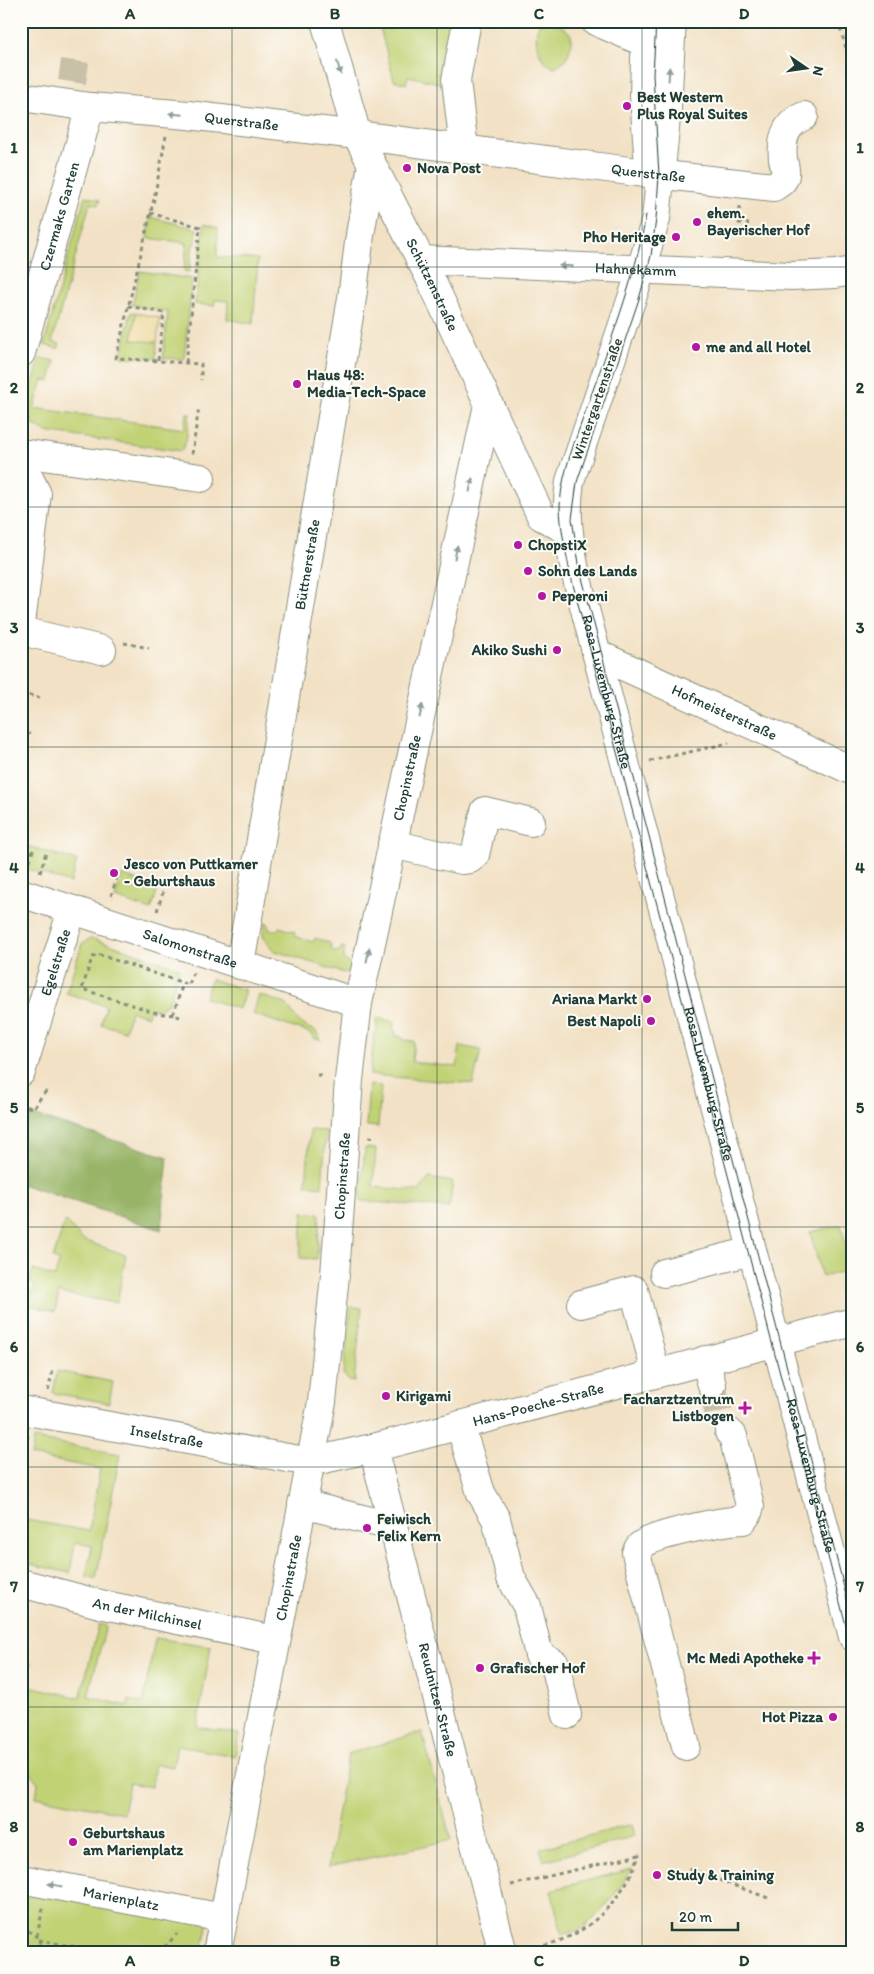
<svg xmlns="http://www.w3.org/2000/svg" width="874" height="1974" font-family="Itim,sans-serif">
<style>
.green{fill:#c1d275;stroke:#708854}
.forest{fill:#98b466;stroke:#5c784d}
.sand{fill:#eeda9e;stroke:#868c69}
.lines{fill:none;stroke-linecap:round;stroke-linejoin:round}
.minor-tunnel{stroke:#c8c0a7;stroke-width:28;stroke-dasharray:28 14;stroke-linecap:butt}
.minor-casing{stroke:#888f7c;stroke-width:30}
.path{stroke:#888f7c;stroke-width:3;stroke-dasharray:4 4;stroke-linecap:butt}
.minor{stroke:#fff;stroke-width:28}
.tram{stroke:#1f3d34;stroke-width:1}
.oneway{fill:#8f9e9a}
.grid{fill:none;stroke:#1f3d34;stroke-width:1;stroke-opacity:0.55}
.poi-dot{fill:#b5179e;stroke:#fdfcf7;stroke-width:2}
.labels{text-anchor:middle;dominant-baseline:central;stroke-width:4;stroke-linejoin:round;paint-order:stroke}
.poi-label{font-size:15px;font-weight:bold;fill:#1f3d34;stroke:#fdfcf7;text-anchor:start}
.street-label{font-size:15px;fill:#1f3d34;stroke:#fdfcf7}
.neatline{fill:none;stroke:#1f3d34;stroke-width:2}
.grid-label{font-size:16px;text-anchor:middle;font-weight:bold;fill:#1f3d34}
</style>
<rect width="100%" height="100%" fill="#fdfcf7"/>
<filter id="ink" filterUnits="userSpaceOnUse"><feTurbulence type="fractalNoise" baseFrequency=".02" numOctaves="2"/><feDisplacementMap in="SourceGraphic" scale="10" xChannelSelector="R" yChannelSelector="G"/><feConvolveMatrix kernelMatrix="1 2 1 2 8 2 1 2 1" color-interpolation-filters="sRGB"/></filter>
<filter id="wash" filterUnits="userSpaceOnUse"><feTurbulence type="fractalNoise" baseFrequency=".0096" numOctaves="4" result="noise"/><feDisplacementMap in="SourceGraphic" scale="20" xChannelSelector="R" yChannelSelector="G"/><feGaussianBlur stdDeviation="1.12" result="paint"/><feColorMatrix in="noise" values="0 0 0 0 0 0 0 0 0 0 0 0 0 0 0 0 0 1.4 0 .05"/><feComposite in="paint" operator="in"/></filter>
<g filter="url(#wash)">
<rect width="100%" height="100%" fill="#f2e1c4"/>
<path class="green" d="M441,21h15l-13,63 -35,-8 -2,8 -12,-4 -14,-52z
M542,21c11,0 23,5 29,14 1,14 -3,26 -16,32 -17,-1 -25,-36 -13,-46z
M85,196l15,4 -2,5 -8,-2 -38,139 8,2 -2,5 -14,-4z
M151,217l46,12 -1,15h-3l-4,28 -5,-1 3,-28 -40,-5z
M204,224l14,4 -1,29 41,2 -5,65 -26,-5 1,-18 -13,-1 -1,6 -19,-2z
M140,271l52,8 -8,80 -21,-1 5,-46 -36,-7z
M131,312l5,1 -4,27 25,2 -1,16 -35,-1z
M40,358l15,3 -5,20 -7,-1 -9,28 150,21 3,-16 3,1 -4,27 -4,10 -137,-19 -11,-7 -8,-16z
M21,844l56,17 -7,22 -49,-16z
M122,875l21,8 -1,4 15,5 -6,18 -36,-12z
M265,922l3,1 1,7h9l1,-3 16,5 -1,4 19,6 2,-4 15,5 2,7 5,2 4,-2v-3l4,1 -2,11 13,8 -12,6 -72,-23 -9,-14z
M91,938l89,30 -11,34 -9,7h-10l-2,7 -17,-5 -6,20 -24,-7 5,-18 -40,-13 16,-49z
M211,979l34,11 -6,19 -34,-11z
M259,995l27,9 12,17 10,7 8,3 5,9 -6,-1c-4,-6 -13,-11 -21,-11l-41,-14z
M376,1018l18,4 -1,8 3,2v5l5,-1 3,4 10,1 -2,21 45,5 3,-21 21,4 -8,34 -103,-9 4,-40 3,-5z
M369,1085l12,1 -3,41 -11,-1 -1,-1z
M310,1130l16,1 -4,56 -16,-2z
M365,1148l11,1 -3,38 46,4 10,-13 24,4 -4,26 -89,-7z
M303,1212l17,2 -3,45 -17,-1z
M65,1221l18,19 43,15 -9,48 -58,-10 -4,19 -32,-9 4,-13 6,2 2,-7 -6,-2 4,-13 22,7 4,-16 -6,-3z
M841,1225l11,44 -30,8 -12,-45z
M351,1307l11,1 -8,74 -5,-1 -6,-7z
M57,1371l56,11 -4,21 -56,-10z
M34,1439l86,15 -24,125 -10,-3 6,-30 -17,-3 -5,30 -49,-11v-43l68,12 11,-62 -69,-13z
M99,1624l7,2 -18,70 39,10 2,-6 14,3 12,-65 56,8 -14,81 42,7 -4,22 -58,-10 -4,21 -18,-3 -4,23 -22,-4 -6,30 -87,-16 2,-14 -17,-23v-100l10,3 -6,22 55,13z
M422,1732l29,108 -123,27 20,-113z
M632,1824l3,12 -91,25 -4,-12z
M632,1869c-12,19 -32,48 -52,60 -5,3 -13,4 -18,6l-11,-45z
M21,1886l187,35 -6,32h-181z"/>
<path class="forest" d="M29,1114l139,43 -7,73 -140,-46v-44z"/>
<path class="sand" d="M136,313l24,5 -3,24 -25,-2z"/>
</g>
<g filter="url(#ink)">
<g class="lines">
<path class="minor-tunnel" d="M72,82l3,-21
M712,1385l9,38 8,9"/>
<defs>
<g id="minor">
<path id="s1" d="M325,21l32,114 75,147 109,234 26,14"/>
<path d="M595,21l39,17"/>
<path d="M646,21l-2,75 5,70"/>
<path id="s2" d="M672,21l-5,87 -11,111 -21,70 -65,192c-5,33 -1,57 5,90l278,1066"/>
<path id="s3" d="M21,97l69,10 98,8 169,20 280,37 137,15c5,-3 10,-6 11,-12 1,-5 -1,-11 -2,-16 -2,-20 2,-35 21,-43"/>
<path d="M464,149l-8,-69 11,-59"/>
<path id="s4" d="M420,260l372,16 43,-2 18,-3"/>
<path id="s5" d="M21,353l69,-246"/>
<path d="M21,453l180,25"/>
<path d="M21,462l16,32 -16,130"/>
<path d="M21,631l81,19"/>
<path id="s6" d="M597,654l256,117"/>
<path d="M392,844l70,16 8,-1 5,-4 10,-44 46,11"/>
<path id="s7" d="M21,893l337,110"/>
<path id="s8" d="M240,965l112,-667 8,-63 12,-71"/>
<path id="s9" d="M21,1072l51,-162"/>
<path d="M664,1273l88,-22"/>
<path d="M581,1304l53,-14 22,83"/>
<path d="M705,1360l7,25"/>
<path id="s10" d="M21,1410l289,52 63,-14 480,-126"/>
<path d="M460,1425l21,68 15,26 15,59 16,28 12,49 16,9 12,51"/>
<path id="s11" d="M373,1448l130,505"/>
<path d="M302,1504l89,22"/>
<path id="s12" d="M21,1583l79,21 175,36"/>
<path d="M686,1746l-50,-193c1,-2 2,-5 4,-7 14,-12 83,-25 103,-26l5,-7 2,-7 -17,-70 -4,-4"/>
<path id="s13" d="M21,1879l202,39"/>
<path id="s14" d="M217,1953l105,-551 13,-127 14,-195 9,-77 130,-598"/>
</g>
</defs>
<use href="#minor" class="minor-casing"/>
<path class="path" d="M838,21l15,51
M166,136l-12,63 -38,159 85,6v16
M740,206l-1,17 10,1
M716,212l23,2
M150,213l50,14 -14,137
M128,306l36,7 -6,47
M192,454l7,-47
M124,643l25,5
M21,693l19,5
M21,732l9,2
M21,744l6,2
M650,761l79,-18
M27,869l7,-22
M40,873l6,-21
M111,896l7,-22
M157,911l7,-22
M173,1015l-16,-2 -75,-24 10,-31 5,-4 92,31 4,-12
M180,1017l-7,-2 10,-32
M317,1075h8
M27,1107l7,1 7,-11 7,-8
M369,1137l8,1
M48,1391l5,-21
M24,1455l4,-20
M689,1869l82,30
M511,1885l128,-30c-9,29 -34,62 -61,77 -16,9 -34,14 -51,18
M21,1926l16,11 8,16
M37,1936l6,-28
M39,1940l70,13
M163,1951l30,-3
M159,1953l18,-19"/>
<use href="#minor" class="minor"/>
<path class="tram" d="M656,21l-3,54 6,100 -3,44 -5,37 -12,43 -62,183 -5,37 8,51 273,1052
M646,215c-11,66 -37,129 -59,192 -11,32 -25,64 -27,98 0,23 6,46 10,68l283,1079"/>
</g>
<defs><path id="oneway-solid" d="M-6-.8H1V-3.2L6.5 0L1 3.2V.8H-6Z" transform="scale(1.25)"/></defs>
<g class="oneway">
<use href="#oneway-solid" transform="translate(339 68) rotate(74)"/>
<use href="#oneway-solid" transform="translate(669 74) rotate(-87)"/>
<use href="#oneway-solid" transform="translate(176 114) rotate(-175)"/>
<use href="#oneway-solid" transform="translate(566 266) rotate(-178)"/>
<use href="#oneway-solid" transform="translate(471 485) rotate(-78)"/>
<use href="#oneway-solid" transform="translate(456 552) rotate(-78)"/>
<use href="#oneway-solid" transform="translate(421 711) rotate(-78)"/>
<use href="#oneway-solid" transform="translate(368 955) rotate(-78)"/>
<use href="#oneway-solid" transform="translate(55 1885) rotate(-169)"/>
</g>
</g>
<path class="grid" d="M232,21v1932M437,21v1932M642,21v1932M21,267h832M21,507h832M21,747h832M21,987h832M21,1227h832M21,1467h832M21,1707h832"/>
<g class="poi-dot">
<circle cx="627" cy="106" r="5"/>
<circle cx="407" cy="168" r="5"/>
<circle cx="697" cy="222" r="5"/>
<circle cx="676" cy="237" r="5"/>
<circle cx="696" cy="347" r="5"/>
<circle cx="297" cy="384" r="5"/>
<circle cx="518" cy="545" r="5"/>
<circle cx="528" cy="571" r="5"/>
<circle cx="542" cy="596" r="5"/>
<circle cx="557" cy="650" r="5"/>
<circle cx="114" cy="873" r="5"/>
<circle cx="647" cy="999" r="5"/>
<circle cx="651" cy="1021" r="5"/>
<circle cx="386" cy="1396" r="5"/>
<path d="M742.5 1400.5h5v5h5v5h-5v5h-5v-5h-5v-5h5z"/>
<circle cx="367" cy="1528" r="5"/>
<path d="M811.5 1650.5h5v5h5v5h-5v5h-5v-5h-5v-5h5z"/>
<circle cx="480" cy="1668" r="5"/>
<circle cx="833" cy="1717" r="5"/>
<circle cx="73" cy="1842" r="5"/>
<circle cx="657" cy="1875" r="5"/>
</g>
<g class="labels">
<g class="poi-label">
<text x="637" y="97">Best Western<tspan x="637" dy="17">Plus Royal Suites</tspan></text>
<text x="417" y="168">Nova Post</text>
<text x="707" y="213">ehem.<tspan x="707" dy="17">Bayerischer Hof</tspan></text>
<text x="666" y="237" text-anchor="end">Pho Heritage</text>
<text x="706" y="347">me and all Hotel</text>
<text x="307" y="375">Haus 48:<tspan x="307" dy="17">Media-Tech-Space</tspan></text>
<text x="528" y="545">ChopstiX</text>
<text x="538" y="571">Sohn des Lands</text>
<text x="552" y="596">Peperoni</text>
<text x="547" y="650" text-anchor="end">Akiko Sushi</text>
<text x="124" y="864">Jesco von Puttkamer<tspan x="124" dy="17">- Geburtshaus</tspan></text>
<text x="637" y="999" text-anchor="end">Ariana Markt</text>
<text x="641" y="1021" text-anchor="end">Best Napoli</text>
<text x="396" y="1396">Kirigami</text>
<text x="734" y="1399" text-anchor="end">Facharztzentrum<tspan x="734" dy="17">Listbogen</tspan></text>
<text x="377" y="1519">Feiwisch<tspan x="377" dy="17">Felix Kern</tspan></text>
<text x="804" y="1658" text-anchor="end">Mc Medi Apotheke</text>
<text x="490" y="1668">Grafischer Hof</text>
<text x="823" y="1717" text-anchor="end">Hot Pizza</text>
<text x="83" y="1833">Geburtshaus<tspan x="83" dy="17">am Marienplatz</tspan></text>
<text x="667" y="1875">Study &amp; Training</text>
</g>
<g class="street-label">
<text stroke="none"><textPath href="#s3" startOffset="222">Querstraße</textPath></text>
<text stroke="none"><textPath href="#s3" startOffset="632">Querstraße</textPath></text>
<text stroke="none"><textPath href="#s5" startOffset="142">Czermaks Garten</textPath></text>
<text stroke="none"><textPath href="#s4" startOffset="216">Hahnekamm</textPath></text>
<text stroke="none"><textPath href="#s1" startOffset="286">Schützenstraße</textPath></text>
<text transform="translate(597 399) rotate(-71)">Wintergartenstraße</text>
<text stroke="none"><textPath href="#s8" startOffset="406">Büttnerstraße</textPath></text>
<text stroke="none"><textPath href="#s2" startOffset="690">Rosa-Luxemburg-Straße</textPath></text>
<text stroke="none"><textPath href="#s6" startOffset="140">Hofmeisterstraße</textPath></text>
<text stroke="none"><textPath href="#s14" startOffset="1192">Chopinstraße</textPath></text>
<text stroke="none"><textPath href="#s7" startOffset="178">Salomonstraße</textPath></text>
<text stroke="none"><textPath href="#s9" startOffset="115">Egelstraße</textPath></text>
<text stroke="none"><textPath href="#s2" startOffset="1095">Rosa-Luxemburg-Straße</textPath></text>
<text stroke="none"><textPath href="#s14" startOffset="788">Chopinstraße</textPath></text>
<text stroke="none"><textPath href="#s10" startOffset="529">Hans-Poeche-Straße</textPath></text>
<text stroke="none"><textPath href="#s10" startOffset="148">Inselstraße</textPath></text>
<text stroke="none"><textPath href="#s2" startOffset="1500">Rosa-Luxemburg-Straße</textPath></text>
<text stroke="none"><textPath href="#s14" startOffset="382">Chopinstraße</textPath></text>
<text stroke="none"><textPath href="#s12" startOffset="130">An der Milchinsel</textPath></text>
<text stroke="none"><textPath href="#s11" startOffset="260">Reudnitzer Straße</textPath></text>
<text stroke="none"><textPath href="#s13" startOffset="102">Marienplatz</textPath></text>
</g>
</g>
<rect width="874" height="1974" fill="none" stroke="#fdfcf7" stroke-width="55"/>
<g transform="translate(806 68) rotate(103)" stroke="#fdfcf7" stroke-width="4" paint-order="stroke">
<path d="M0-4L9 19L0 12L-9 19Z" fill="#1f3d34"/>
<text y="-8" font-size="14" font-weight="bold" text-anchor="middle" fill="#1f3d34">N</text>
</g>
<path d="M672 1922v8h66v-8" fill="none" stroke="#1f3d34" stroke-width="2.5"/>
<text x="679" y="1922" font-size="15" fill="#1f3d34" stroke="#fdfcf7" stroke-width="4" paint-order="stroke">20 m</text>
<rect x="28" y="28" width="818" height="1918" class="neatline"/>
<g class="grid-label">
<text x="130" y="19">A</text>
<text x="335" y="19">B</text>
<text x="539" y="19">C</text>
<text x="744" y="19">D</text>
<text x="14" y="153">1</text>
<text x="860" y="153">1</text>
<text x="14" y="393">2</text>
<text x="860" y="393">2</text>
<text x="14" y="633">3</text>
<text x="860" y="633">3</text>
<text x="14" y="873">4</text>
<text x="860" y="873">4</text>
<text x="14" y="1113">5</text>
<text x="860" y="1113">5</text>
<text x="14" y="1352">6</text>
<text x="860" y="1352">6</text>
<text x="14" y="1592">7</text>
<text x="860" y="1592">7</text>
<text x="14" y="1832">8</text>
<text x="860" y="1832">8</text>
<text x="130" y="1966">A</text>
<text x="335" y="1966">B</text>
<text x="539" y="1966">C</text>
<text x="744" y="1966">D</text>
</g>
</svg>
